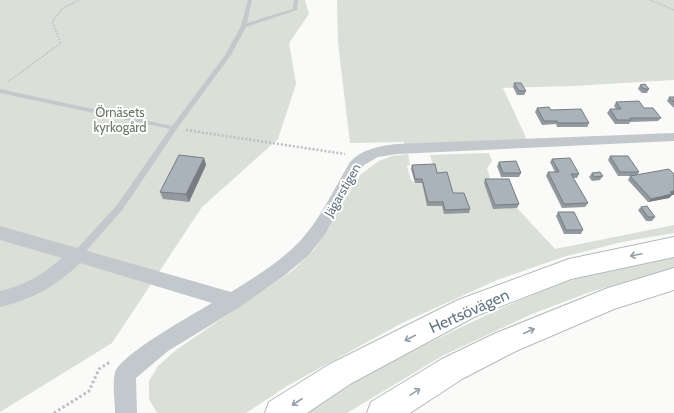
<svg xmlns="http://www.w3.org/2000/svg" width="674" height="413" font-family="Cabin,sans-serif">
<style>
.green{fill:#dadfd7}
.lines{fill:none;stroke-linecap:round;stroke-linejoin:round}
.secondary-casing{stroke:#b3babf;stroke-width:2}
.path-far2{stroke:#bbbfc2;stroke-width:1.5;stroke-dasharray:1.5 1.5;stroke-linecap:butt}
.path-far1{stroke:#bbbfc2;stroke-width:2.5;stroke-dasharray:2 2;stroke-linecap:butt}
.path{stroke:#bbbfc2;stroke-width:3;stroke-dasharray:2.5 2.5;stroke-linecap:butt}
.service{fill:#c3c8cc;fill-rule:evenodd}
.minor{fill:#c3c8cc;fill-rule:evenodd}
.secondary{fill:#fff;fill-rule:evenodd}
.wall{fill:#929a9f}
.shaded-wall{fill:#777d82}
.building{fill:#aab3b9;stroke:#777d82}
.oneway{stroke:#939fa8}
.labels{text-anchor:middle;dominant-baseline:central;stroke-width:4;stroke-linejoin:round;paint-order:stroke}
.park-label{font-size:13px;fill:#687a64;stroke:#fff}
.street-label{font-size:13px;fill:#657683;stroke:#fff}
.near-street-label{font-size:16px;fill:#657683;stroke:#fff}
</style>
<rect width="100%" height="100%" fill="#fafaf8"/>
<path class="green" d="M0,0h305l4,14 -20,29 7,41 -18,55 -76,68 -90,136 -112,69z
M337,0h337v80l-100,6 -71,2 26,56 -124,4 -1,-6 -54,1 -12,-100z
M489,153l3,8 -5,7 3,10 -6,5 33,25 38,41 119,-24v8l-52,9 -59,15 -66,23 -95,43 -115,63 -41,27h-89l-8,-14v-18l9,-15 18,-16 117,-80 21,-20 47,-76 18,-13 13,-5 16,-2 2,11 -3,1 4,14 4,3h7l5,23h15l2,8 24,-1 -32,-36 -6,-22z
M674,255v13l-84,24 -58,22 -90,42 -95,57h-43c54,-34 111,-64 168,-91 50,-24 101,-45 154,-58 16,-3 32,-6 48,-9z"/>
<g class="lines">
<defs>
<path id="secondary" d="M674,237v20l-103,22 -95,37 -126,68 -43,29h-42l4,-11 61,-38 128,-64 111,-41z
M674,268v22l-60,19 -98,42 -54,28 -52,34h-43l4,-11 71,-43 54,-26 112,-45z"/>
</defs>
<use href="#secondary" class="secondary-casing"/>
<path class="path-far2" d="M650,0l24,10
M8,82l53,-39 -9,-21 11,-14 16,-8"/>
<path class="path-far1" d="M186,130l159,24"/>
<path class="path" d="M54,413l35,-22 10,-22 11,-7"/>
<path class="service" d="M248,0h4l-5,23 46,-14 1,-9h4l-1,10 -51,17 -15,28 -55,75 -53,79 -43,49 -3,1 -3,-1 -1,-3 1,-3 43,-47 53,-76 -170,-36v-4l172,37 53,-71 16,-29z"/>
<path class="minor" d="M674,133v8l-277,13 -19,3 -14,8 -39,69 -16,21 -24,20 -45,32 -72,44 -32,27 1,35h-22c0,-12 -3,-30 0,-40 4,-18 79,-59 97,-70l-132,-40c-23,23 -49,37 -80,44v-16c24,-5 43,-17 62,-33l-62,-18v-14l231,66c22,-14 46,-28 65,-47 22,-21 38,-56 54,-83 12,-13 29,-16 47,-18z"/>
<use href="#secondary" class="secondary"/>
</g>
<path class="wall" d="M514,83l12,8 -2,4h-7l-4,-8z
M640,85l9,4 -2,4h-5l-4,-4z
M669,97h5v11l-7,-7z
M616,102l28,6 17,10 -3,3 -28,1 -1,2h-14l-8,-11 3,-4h6l-2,-3z
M537,108l14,2 38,13 -2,4h-30l-1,-3 -14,1 -7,-13z
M610,156l29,16 -2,3 37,-1v21h-2l-3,3 -21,4 -20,-22 2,-4h1h-13l-10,-16z
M204,158l2,7 -17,37 -26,-3 -3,-7z
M552,159l27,15 -2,4h-4l15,25 -3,4 -23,1 -16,-32 2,-4h7l-5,-10z
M499,162l22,11 -2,4h-18l-4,-11z
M412,165l25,8 16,20 17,16 -1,4 -25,1 -2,-8h-15l-5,-23h-7l-4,-14z
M592,173l11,3 -3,4 -8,1 -3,-4z
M485,179l34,25 -2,4 -24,1 -9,-26z
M641,207l14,10 -3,4h-6l-8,-11z
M558,212l25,18 -2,4h-17l-8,-18z"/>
<path class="shaded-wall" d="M204,158l2,7 -17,37 -3,-8z
M674,191v4h-2l-3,3 -21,4 3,-3z"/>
<path class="building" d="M514,83h7l5,8h-7z
M645,84l4,5h-5l-4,-4z
M669,97h5v5z
M639,101l5,7h9l8,10h-31l1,2h-14l-7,-11h11l-5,-7z
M549,107l2,3 30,-1 8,14h-30l-2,-2h-13l-7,-13z
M179,155l25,3 -18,36 -26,-2z
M610,156h18l11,16h-19z
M570,158l9,16h-8l17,29 -24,1 -16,-32h11l-7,-13z
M516,161l5,12h-18l-4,-11z
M435,164l2,9 10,-1 6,21h11l6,16 -25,1 -2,-8h-15l-6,-23h-7l-3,-14z
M669,169l5,5v17l-4,1 2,2 -21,5 -21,-23z
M600,172l3,4 -9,1 -2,-4z
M485,179h24l10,25 -24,1z
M647,206l8,11h-7l-7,-10z
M558,212h16l9,18h-17z"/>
<defs><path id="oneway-shaft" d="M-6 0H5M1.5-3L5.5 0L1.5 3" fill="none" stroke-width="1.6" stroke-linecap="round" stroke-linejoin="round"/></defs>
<g class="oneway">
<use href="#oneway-shaft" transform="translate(636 255) rotate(168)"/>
<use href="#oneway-shaft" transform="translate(529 331) rotate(-24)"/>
<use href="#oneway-shaft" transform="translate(410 338) rotate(153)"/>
<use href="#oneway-shaft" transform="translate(415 392) rotate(-32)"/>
<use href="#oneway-shaft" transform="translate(297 402) rotate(147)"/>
</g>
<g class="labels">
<g class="park-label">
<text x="120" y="112">Örnäsets<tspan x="120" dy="15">kyrkogård</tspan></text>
</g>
<g class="street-label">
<text transform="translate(342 190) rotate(-60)">Jägarstigen</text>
</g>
<g class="near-street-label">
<text transform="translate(469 311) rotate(-24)">Hertsövägen</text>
</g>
</g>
</svg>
